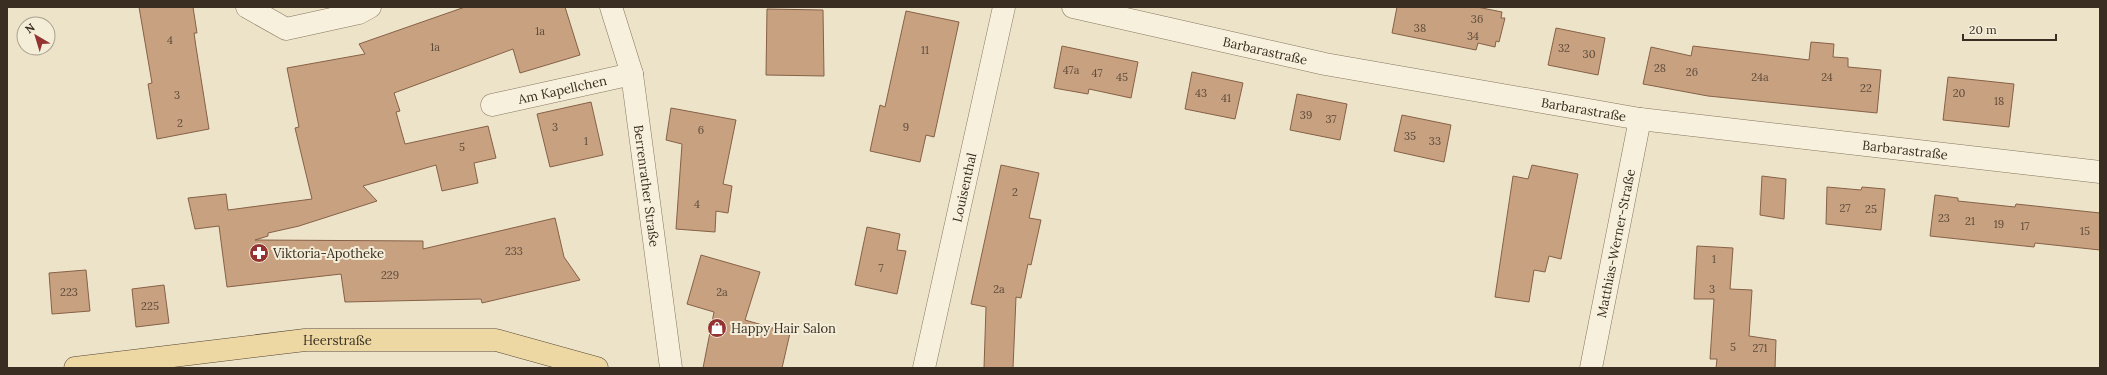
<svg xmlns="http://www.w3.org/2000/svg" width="2107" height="375" font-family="Lora,serif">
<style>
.building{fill:#c8a181;stroke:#866146}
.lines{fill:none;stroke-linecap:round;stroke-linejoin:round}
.minor-casing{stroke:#88765f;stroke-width:23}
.major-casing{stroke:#564432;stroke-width:23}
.minor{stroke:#f7f0dc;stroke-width:22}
.major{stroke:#edd8a4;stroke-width:22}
.labels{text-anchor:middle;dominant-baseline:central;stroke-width:4;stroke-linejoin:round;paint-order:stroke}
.number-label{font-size:11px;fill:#5d4b39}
.street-label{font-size:13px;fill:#392e21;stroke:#f4edd8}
.poi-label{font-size:13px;fill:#392e21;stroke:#f4edd8;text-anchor:start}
</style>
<rect width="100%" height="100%" fill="#ece3c9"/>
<path class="building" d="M139,7h54l4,26h-3l2,14 13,82 -52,10 -9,-55 4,-1z
M465,7h100l15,48 -60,18 -7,-24 -119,44 6,18 -4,1 9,32 83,-18 8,32 -22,5 4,20 -36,8 -6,-26 -73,21 14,15 -78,25 -31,7v3l-13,4 168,1v8l132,-31 9,39 16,23 -98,23 -1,-4 -136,3 -4,-28 -114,13 -8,-61 -24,3 -7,-31 38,-4 2,16 84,-11 -17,-71 4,-1 -12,-59 78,-14 -6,-10z
M1397,7h80l25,5 -1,6h4l-6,24 -3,-1 -1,6 -17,-4 -2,7 -84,-17z
M767,9l56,1 1,66 -58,-1z
M906,11l53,11 -25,115 -8,-2 -6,27 -50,-11 10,-46 5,2z
M1556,28l49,10 -7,37 -50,-10z
M1811,42l23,2 -1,13 15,1v9l33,3 -4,43 -169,-17 -65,-12 8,-37 40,9 2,-10 116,14z
M1062,46l76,16 -7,36 -42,-9 -1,5 -34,-6z
M1192,72l51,11 -8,36 -50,-10z
M1948,77l66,7 -5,43 -66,-7z
M1297,94l50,10 -7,36 -50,-10z
M591,102l12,53 -53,12 -13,-53z
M671,108l65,12 -13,64 9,2 -4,27 -12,-2 -1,21 -39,-3 6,-85 -16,-4z
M1402,115l49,10 -7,37 -50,-11z
M1001,165l38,8 -10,45 12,2 -10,45 -3,-1 -7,34 -5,-1 -3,71h-29l2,-61 -15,-3z
M1532,165l46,9 -17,85 -12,-3 -4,16 -11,-2 -5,32 -34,-5 18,-121 15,3z
M1762,176l24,3 -2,40 -24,-4z
M1827,187l34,3 1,-3 23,2 -4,41 -55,-6z
M1935,195l23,3v3l57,6 1,-3 84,9v37l-65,-7 -1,4 -104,-11z
M867,227l33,7 -3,16 9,1 -9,43 -42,-9z
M1697,246l36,2 -3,41 22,1 -3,46 27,4 -1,28h-59l1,-9h-7l4,-60h-20z
M701,255l59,17 -15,48 45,13 -8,35h-79l11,-56 -27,-8z
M86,270l4,41 -38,3 -3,-41z
M164,285l5,38 -33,4 -4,-38z"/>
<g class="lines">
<defs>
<g id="minor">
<path d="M247,7l39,22 73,-16 11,-6"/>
<path id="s1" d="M611,7l21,67 39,294"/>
<path id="s2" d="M1073,7l252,57 315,55 460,53"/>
<path id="s3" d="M492,105l140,-31"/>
<path id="s4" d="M924,368l80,-361"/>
<path id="s5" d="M1591,368l49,-249"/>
</g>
<g id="major">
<path id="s6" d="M75,368l230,-28h191l101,28"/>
</g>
</defs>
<use href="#minor" class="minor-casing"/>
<use href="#major" class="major-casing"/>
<use href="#minor" class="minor"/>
<use href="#major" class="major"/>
</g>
<defs>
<symbol id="pharmacy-disc" viewBox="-11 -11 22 22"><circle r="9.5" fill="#943432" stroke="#f4edd8"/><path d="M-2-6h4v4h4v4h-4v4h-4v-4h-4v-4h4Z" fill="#fff"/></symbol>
<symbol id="shop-disc" viewBox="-11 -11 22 22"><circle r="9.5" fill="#943432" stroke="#f4edd8"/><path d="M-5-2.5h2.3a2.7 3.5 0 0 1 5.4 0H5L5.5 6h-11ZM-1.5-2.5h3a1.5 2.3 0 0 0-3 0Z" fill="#fff"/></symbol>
</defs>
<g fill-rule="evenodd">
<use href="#pharmacy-disc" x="248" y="242" width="22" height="22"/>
<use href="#shop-disc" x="706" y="317" width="22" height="22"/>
</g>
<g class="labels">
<g class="number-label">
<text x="1477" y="19">36</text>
<text x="1420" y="28">38</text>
<text x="540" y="31">1a</text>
<text x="1473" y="36">34</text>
<text x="170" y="40">4</text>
<text x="435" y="47">1a</text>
<text x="1564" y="48">32</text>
<text x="925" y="50">11</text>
<text x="1589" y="54">30</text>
<text x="1660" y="68">28</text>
<text x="1071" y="70">47a</text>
<text x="1692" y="72">26</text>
<text x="1097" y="73">47</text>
<text x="1122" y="77">45</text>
<text x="1760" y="77">24a</text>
<text x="1827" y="77">24</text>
<text x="1866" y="88">22</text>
<text x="1201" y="93">43</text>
<text x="1959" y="93">20</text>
<text x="177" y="95">3</text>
<text x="1226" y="98">41</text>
<text x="1999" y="101">18</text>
<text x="1306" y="115">39</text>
<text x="1331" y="119">37</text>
<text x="180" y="123">2</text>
<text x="555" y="127">3</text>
<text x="906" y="127">9</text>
<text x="701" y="130">6</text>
<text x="1410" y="136">35</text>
<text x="586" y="141">1</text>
<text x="1435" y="141">33</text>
<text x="462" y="147">5</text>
<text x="1015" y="192">2</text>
<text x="697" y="204">4</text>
<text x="1845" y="208">27</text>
<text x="1871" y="209">25</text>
<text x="1944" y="218">23</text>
<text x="1970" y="221">21</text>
<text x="1999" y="224">19</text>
<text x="2025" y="226">17</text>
<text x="2085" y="231">15</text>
<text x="514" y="251">233</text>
<text x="1714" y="259">1</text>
<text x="881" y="268">7</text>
<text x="390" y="275">229</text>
<text x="999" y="289">2a</text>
<text x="1712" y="289">3</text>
<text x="69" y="292">223</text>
<text x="722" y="292">2a</text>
<text x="150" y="306">225</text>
<text x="1733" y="347">5</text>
<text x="1760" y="348">271</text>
</g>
<g class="street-label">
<text stroke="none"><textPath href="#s2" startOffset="197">Barbarastraße</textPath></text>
<text stroke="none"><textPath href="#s3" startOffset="72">Am Kapellchen</textPath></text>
<text stroke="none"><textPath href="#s2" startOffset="521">Barbarastraße</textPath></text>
<text stroke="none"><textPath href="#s2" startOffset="845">Barbarastraße</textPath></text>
<text stroke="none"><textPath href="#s1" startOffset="183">Berrenrather Straße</textPath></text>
<text stroke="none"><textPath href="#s4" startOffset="185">Louisenthal</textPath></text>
<text stroke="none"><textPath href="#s5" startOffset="127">Matthias-Werner-Straße</textPath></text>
<text stroke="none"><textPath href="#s6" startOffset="264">Heerstraße</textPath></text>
</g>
<g class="poi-label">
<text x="273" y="253">Viktoria-Apotheke</text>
<text x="731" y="328">Happy Hair Salon</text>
</g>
</g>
<rect width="2107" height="375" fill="none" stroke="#392e21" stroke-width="16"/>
<g transform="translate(36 36) rotate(322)"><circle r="19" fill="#f4edd8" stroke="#a9a18f"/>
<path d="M0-3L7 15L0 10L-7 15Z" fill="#943432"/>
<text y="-6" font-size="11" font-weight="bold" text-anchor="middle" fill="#392e21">N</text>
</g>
<path d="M1963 34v6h93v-6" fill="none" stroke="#392e21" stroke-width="2"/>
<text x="1969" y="34" font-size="12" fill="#392e21" stroke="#f4edd8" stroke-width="3" paint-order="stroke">20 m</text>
</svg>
